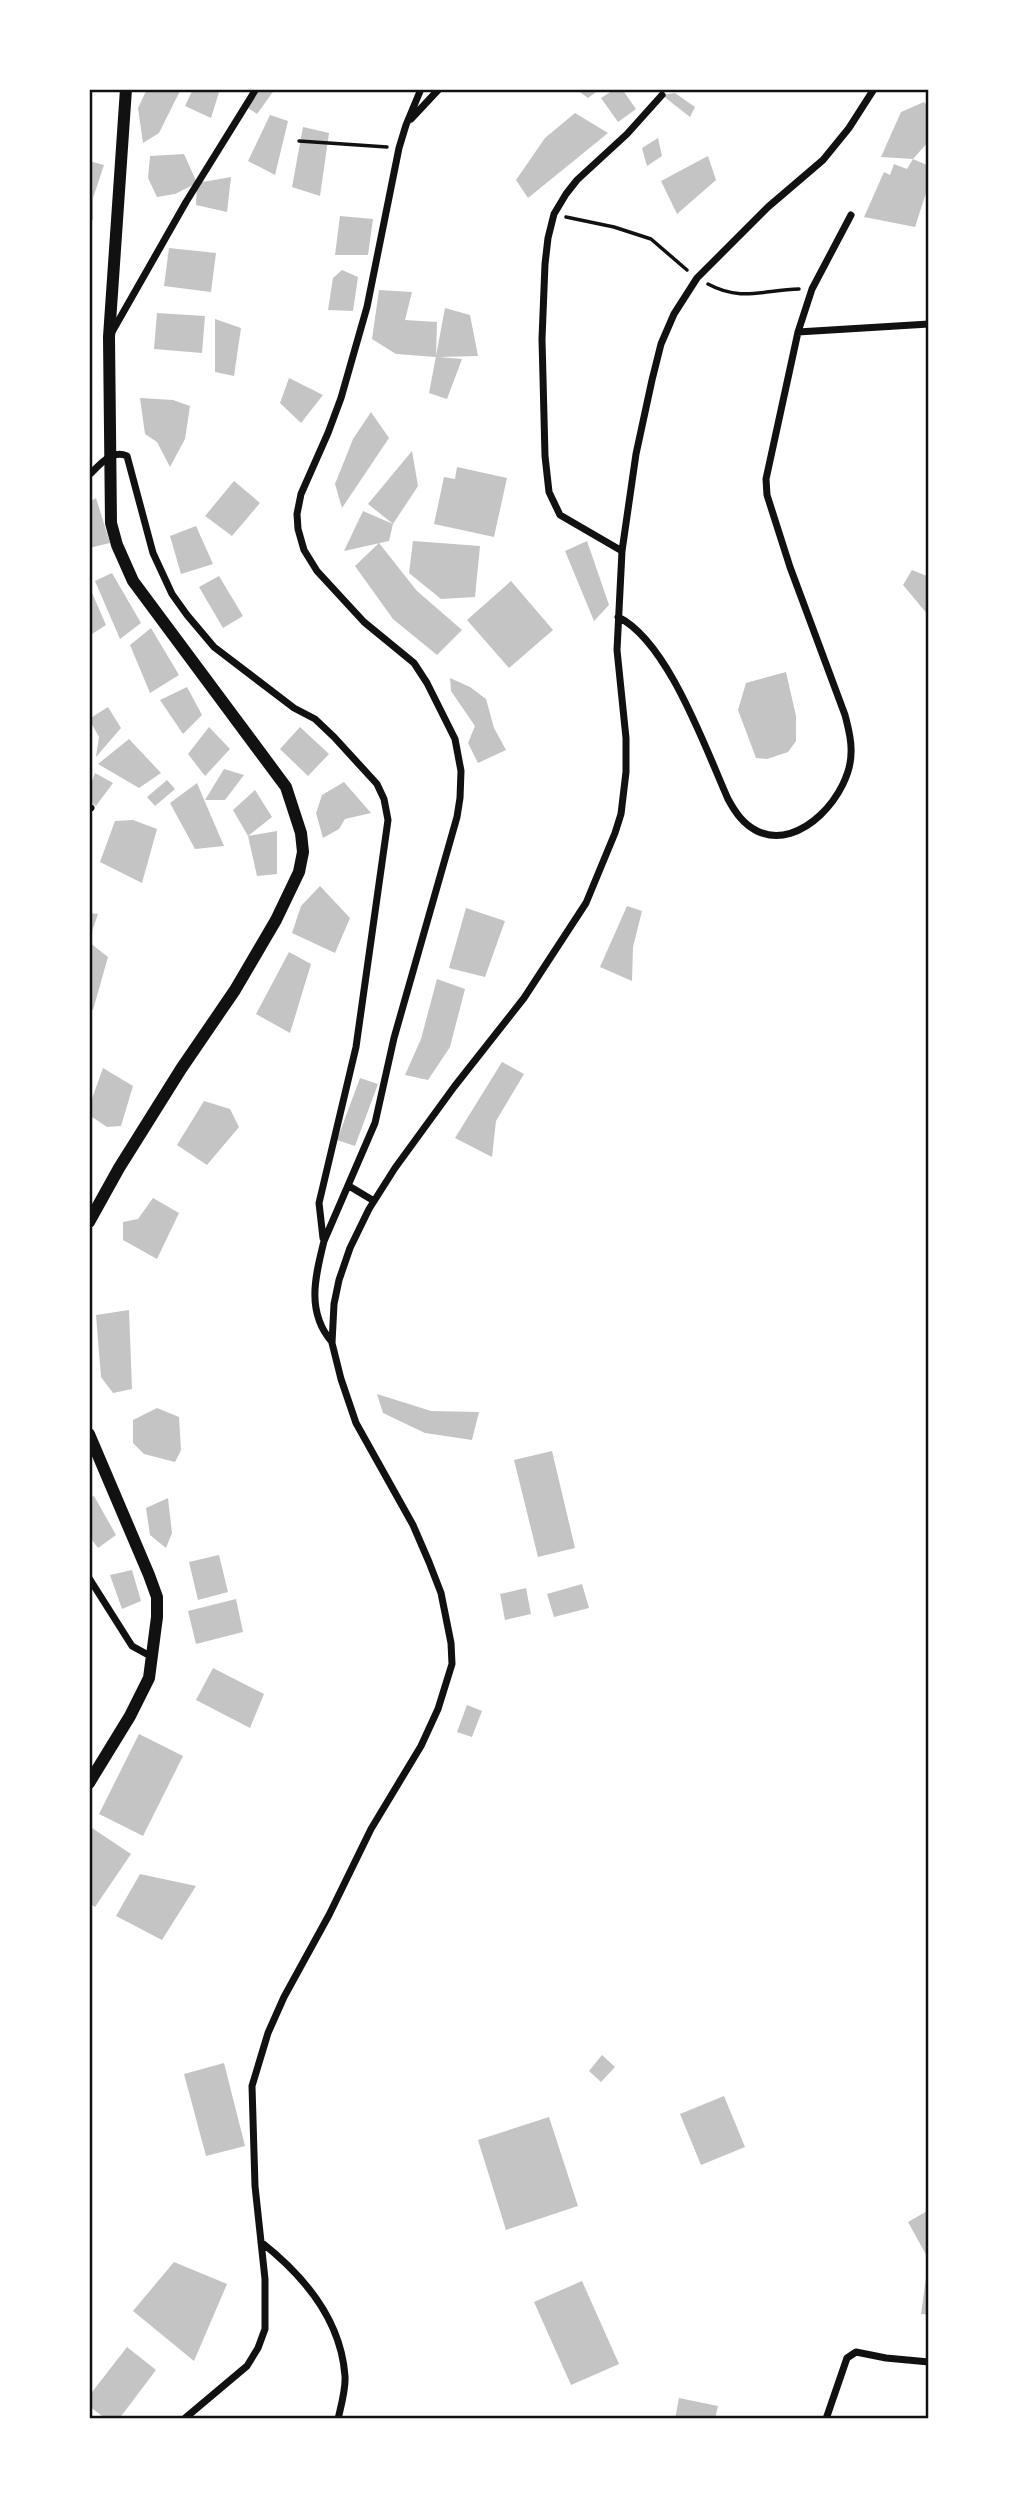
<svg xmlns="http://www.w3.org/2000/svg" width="1018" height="2508" font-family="'Space Grotesk',sans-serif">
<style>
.building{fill:#c4c4c4}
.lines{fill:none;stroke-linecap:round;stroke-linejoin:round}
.path{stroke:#111;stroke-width:3.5}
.minor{stroke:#111;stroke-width:7}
.tertiary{stroke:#111;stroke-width:12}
.neatline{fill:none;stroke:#111;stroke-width:2.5}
</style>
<rect width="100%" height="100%" fill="#fff"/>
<path class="building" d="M147,89h34l-22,44 -16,10 -5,-35z
M193,89h27l-9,29 -26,-12z
M256,89h19l-18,25 -12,-8z
M576,89h24l-12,9z
M615,89h7l14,20 -18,13 -17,-24z
M675,93l20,14 -5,10 -28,-22z
M924,102l5,6v33l-16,18 -32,-2 20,-45z
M575,113l33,20 -80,65 -12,-18 29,-42z
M270,115l18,6 -13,54 -27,-14z
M303,127l26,6 -9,63 -28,-9z
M658,138l4,18 -15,10 -5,-18z
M184,154l13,29 -22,11 -18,3 -9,-19 2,-22z
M708,156l8,24 -39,34 -16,-33z
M913,159l16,7v25l-3,2 -11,34 -51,-10 20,-45 6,3 4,-11 13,5z
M89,161l15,4 -11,33v22h-4z
M231,177l-4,35 -31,-7 1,-22z
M340,216l33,3 -5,36h-33z
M169,248l47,5 -5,39 -47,-6z
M342,270l16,7 -5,34 -25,-1 5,-32z
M379,290l33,2 -7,28 32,2 -1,35 -40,-3 -24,-15z
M445,308l25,7 8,41 -39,1 23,2 -15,40 -18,-6z
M157,313l48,3 -3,37 -48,-4z
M215,319l26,9 -7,48 -19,-4z
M289,378l34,17 -22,28 -21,-20z
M140,398l33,2 17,6 -5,33 -15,28 -13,-25 -12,-8z
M371,412l18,26 -47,70 -7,-24 18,-45z
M412,451l6,35 -25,38 -25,-20z
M457,467l50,11 -13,59 -60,-13 10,-47 11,2z
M234,481l26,22 -28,33 -27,-20z
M96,498l14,45 -21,5v-46z
M363,511l30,13 -4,17 -45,10z
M196,526l17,38 -32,10 -11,-38z
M413,541l67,5 -5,51 -34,2 -32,-26z
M587,541l22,64 -15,16 -29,-70z
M379,543l38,48 45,39 -25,25 -44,-36 -38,-53z
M912,570l17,7v39l-26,-31z
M112,573l29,50 -21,16 -25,-58z
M219,576l24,40 -20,12 -24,-41z
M511,581l42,49 -44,38 -42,-48z
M89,586l17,39 -14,9 -3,-3z
M151,628l28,47 -29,18 -20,-48z
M786,672l10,44v25l-8,11 -21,7 -11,-1 -18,-48 8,-27z
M450,678l20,9 16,12 8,29 12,22 -28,13 -10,-20 7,-17 -24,-35z
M187,687l15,28 -19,19 -23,-34z
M108,707l13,21 -25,29 3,-20 -10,-18z
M209,727l21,22 -25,27 -17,-22z
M300,727l29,27 -21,22 -28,-27z
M129,739l32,34 -22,15 -41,-24z
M224,769l20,6 -19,25h-20z
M95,773l18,10 -17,23 -7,-5v-12z
M167,780l8,9 -20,17 -8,-9z
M344,782l27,31 -26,6 -6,10 -16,9 -7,-25 6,-18z
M197,783l8,19 19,44 -29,3 -25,-46z
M255,790l17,27 -24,19 -15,-26z
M133,820l24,9 -15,54 -42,-21 15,-41z
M277,831v43l-20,2 -9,-40z
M320,886l30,32 -15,35 -43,-20 9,-27z
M627,906l15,5 -9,36 -1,34 -32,-14z
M466,908l39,13 -20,56 -36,-9z
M89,913l9,1 -8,23h-1z
M89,942l19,15 -15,53 -4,-2z
M289,952l22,12 -21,69 -34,-19z
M437,979l28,10 -15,58 -22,33 -23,-5 16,-36z
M502,1062l22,12 -28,47 -4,36 -37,-19z
M103,1068l30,18 -12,40 -14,1 -18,-12v-8z
M360,1078l18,6 -23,62 -18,-6z
M204,1101l26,8 9,18 -32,38 -30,-20z
M153,1198l26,15 -22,46 -34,-19v-18l15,-3z
M129,1310l3,79 -19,4 -12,-16 -5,-62z
M377,1394l54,17 48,1 -7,28 -47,-7 -42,-20z
M157,1408l22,9 2,33 -6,12 -31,-8 -11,-11v-23z
M552,1451l23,97 -37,9 -24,-97z
M94,1496l22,39 -18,13 -9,-12v-38z
M168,1498l4,35 -6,15 -16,-13 -4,-27z
M219,1555l9,37 -30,8 -9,-38z
M132,1570l9,31 -19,8 -12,-34z
M582,1584l7,24 -35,9 -7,-23z
M526,1588l5,26 -26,6 -5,-26z
M236,1599l7,33 -47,12 -8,-33z
M213,1668l51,26 -14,34 -54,-28z
M467,1705l15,6 -10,26 -15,-5z
M139,1734l44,22 -40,80 -44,-22z
M89,1826l42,28 -36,53 -6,-4z
M140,1874l56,12 -34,54 -46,-24z
M602,2055l13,12 -14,15 -12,-11z
M224,2063l21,83 -39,10 -22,-82z
M724,2096l21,51 -44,18 -21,-51z
M549,2117l29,89 -72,24 -28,-90z
M929,2210v50l-21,-38z
M174,2262l53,22 -33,77 -61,-50z
M927,2271h2v44l-8,-1z
M582,2281l37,83 -48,21 -37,-83z
M127,2347l29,23 -37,49h-13l-17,-13v-10z
M679,2398l39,8 -3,13h-40z"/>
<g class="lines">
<path class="path" d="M299,141l88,6
M566,217l48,10 37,12 36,31
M708,284c33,18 56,6 91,5"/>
<path class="minor" d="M411,119l28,-30
M112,332l74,-130 70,-113
M798,332l131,-8
M89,475c11,-10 22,-26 38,-19l26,97 19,41 15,21 27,32 80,61 21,11 19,18 43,47 7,15 4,21 -32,227 -37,156 4,35
M622,551l-62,-36 -11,-23 -4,-36 -3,-117 3,-75 3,-26 6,-24 12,-20 11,-14 50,-46 35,-39
M618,617c50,24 88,133 110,182 7,13 15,25 29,32 44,21 94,-38 94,-78 1,-13 -3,-26 -6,-38l-55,-148 -23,-72 -1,-16 32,-147 14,-43 39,-74
M89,807l2,1
M349,1186l25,15
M332,1342c-26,-30 -17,-65 -8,-101l51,-118 19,-85 63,-221 3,-19 1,-27 -6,-32 -28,-56 -13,-20 -50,-41 -47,-51 -13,-21 -6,-21 -1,-15 4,-20 27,-61 13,-35 26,-91 32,-159 7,-23 15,-36
M89,1578l43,68 20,11
M261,2242c42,33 80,78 84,134 1,13 -4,30 -7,43
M184,2419l63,-53 11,-18 7,-19v-50l-10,-93 -3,-100 16,-53 16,-36 45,-82 42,-86 50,-83 17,-37 14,-45 -1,-21 -10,-50 -12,-31 -16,-37 -57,-102 -15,-44 -9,-36 2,-39 5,-24 11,-32 19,-39 26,-41 59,-81 70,-89 62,-95 29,-70 6,-19 5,-42v-34l-9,-88 5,-99 14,-97 16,-74 9,-36 13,-30 23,-36 71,-71 55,-47 26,-32 25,-39
M826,2419l21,-61 9,-6 30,6 43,4"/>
<path class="tertiary" d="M89,1222l30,-54 62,-99 54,-79 41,-70 23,-48 4,-20 -2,-19 -15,-46 -153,-206 -16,-36 -6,-22 -2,-186 17,-248
M89,1434l60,141 8,22v20l-8,61 -19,38 -41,67"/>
</g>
<rect width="1018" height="2508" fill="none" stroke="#ffffff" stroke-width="182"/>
<rect x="91" y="91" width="836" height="2326" class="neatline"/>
</svg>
